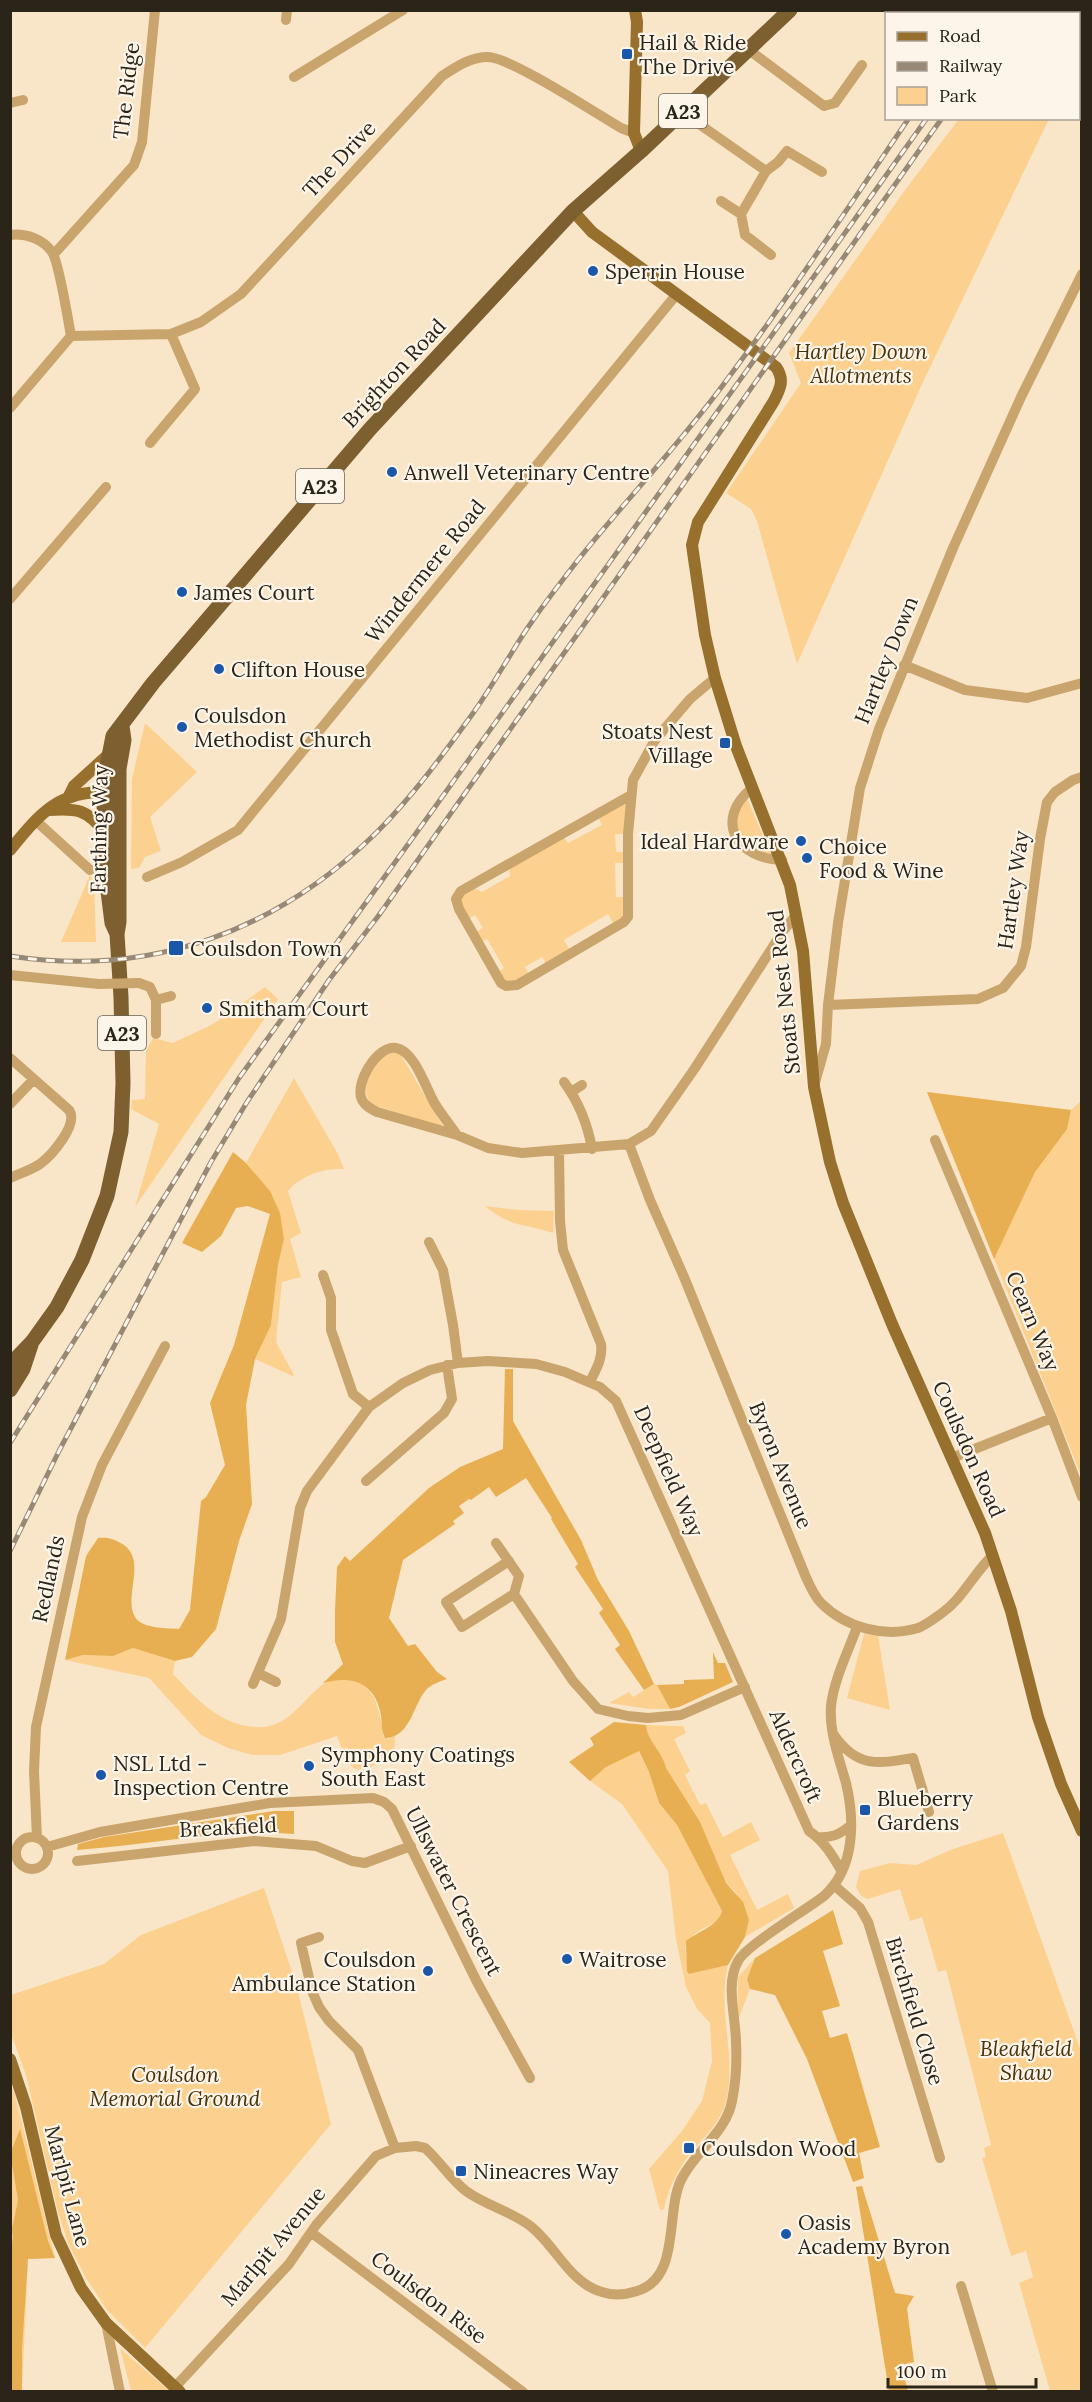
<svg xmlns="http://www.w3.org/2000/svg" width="1092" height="2402" font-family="Lora,serif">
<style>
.green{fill:#fcd190}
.forest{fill:#e7af51}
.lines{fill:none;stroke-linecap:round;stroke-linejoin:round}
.minor{stroke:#c9a56d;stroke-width:10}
.major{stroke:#97702e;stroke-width:12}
.highway{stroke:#7d5f30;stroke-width:15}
.rail-casing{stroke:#978975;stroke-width:5}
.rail{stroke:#fdf5e9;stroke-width:3;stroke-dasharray:9;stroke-linecap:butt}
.minor-bridge{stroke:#c9a56d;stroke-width:10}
.poi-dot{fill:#1b57a8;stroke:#fdf5e9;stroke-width:2}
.labels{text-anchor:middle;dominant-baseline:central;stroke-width:4.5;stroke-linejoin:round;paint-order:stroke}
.shield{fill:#fdf5e9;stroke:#6a6357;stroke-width:1.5}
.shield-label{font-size:20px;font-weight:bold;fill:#2b2419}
.poi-label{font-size:21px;fill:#2b2419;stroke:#fdf5e9;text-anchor:start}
.street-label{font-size:21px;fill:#2b2419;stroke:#fdf5e9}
.park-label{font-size:21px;font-style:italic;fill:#493209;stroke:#fdf5e9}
</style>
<rect width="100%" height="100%" fill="#f9e6c9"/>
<path class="green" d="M959,119h90l-126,263 -126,282 -40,-143 -6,-12 -25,-16 75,-110 -12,-30 119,-167z
M145,723l52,49 -47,45 11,34 -16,6 -6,11 -8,1 1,-90z
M631,795l-3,39h-13l1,18h12v11h-13l1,34h14l-1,13 -14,17 -7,-13 -44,26 7,12 -23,15 -6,-10 -17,10 5,9 -20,10 -14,-12 8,-6 -17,-29 -9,5 -5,-10 10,-6 -8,-13 -10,6 -6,-12 2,-18 10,-5 11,6 28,-16 -1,-11 53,-30 6,8 34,-18 -5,-10z
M746,796l26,61 -15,-3 -20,-22 -1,-17z
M90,875l4,7 2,60h-35z
M265,987l13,12 -143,208 24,-83 -28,-15 1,-9 13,-1 1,-48 7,-13 20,5 40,-19z
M396,1052l5,3 41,70 -3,1 -66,-21c-18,-15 3,-50 23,-53z
M294,1078l44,76 6,15c-20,-1 -43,6 -56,22l13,42 -11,6 11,38 -19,5 -6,60 19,35 -40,-18 16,-34 7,-60 6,-26 -14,-48 -24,-28z
M927,1092l144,18 10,-9v374z
M485,1206l33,4 36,1 -1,22c-29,-10 -42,-5 -68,-27z
M864,1634l14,1 12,75 -43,-12z
M133,1648l42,13 -2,13c24,25 45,50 82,53 32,3 46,-26 67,-42 6,-5 15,-6 22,-6 31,0 36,32 39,57l5,3 7,-3 -1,19c-40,21 -41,23 -57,-19l-57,19h-28l-24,-7 -27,-13 -52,-57 -84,-18 18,-5 30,1z
M654,1684l3,1 13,24h-21l-40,-6 20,-11 4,5z
M646,1725l37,1 3,7 -12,6 16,32 -5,4 15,30 6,-2 17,34 28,-15 9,18 -30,15 27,55 31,-16 6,14 -49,29 4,-17 -14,-29 -9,-8 -13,-29 -47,-86c-4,-16 -19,-27 -20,-43z
M638,1750l11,22 10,31 18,22 45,86c-4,14 -18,15 -27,23 -4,4 -7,8 -10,12l4,28 39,-9c-11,44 8,89 -1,133 -5,25 -26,41 -41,61 -11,16 -18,31 -22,50l-4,1 -11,-41 33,-38 20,-30 10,-40 -2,-38 -13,-14 -11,-22 -10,-48 -8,-68 -46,-67 -32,-23 16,-14z
M1003,1833l78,218v340h-31l-31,-108 14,-6 -7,-26 -15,5 -29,-98 4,-1 -2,-9 7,-3 -45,-175 -8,2 -16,-55 -12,4 -10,-32 -32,10 -7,-3 -5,-9 4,-16 30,-8 26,2 37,-16z
M264,1888l32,96 35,140 -186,224 -38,-38 -21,-32 -18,-35 -11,-35 -31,-133 -15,-41v-39l93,-31 37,-29z
M755,1958l-8,21 3,10 -13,34 1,-46z
M13,2087l42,171 -27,1 -6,132 -11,1 -1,-285z
M120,2348l49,43h-38z"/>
<path class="forest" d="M927,1092l144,18 -4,19 -32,43 -41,87z
M233,1152l13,11 24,28 10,22 4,26 -6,26 -7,60 -16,34 -9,46 6,99 -13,37 -23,88 -24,28 -17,4 -42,-13 -20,8 -30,-1 -18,5 21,-104 12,-18c11,-1 16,1 26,7 23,17 -1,52 11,72 7,12 33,11 44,12l11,-19 11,-109 5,-4 19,-32 -15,-62 24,-58 36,-131 -22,-8 -12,2 -15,28 -19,16 -20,-9z
M505,1369h8v52l68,119 17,40 31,51 25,53 -10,6 -29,-41 5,-4 -21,-32 4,-4 -28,-42 3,-3 -27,-45 1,-1 -26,-40 -30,19 -7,-10 -18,13 -2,-1 -10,7 5,7 -11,8 2,3 -52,36 -14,58 19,28 7,-2 22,28 10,7c-6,2 -17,6 -21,11 -13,15 -16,48 -41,48 -4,-7 -3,-15 -4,-23 -6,-33 -29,-40 -58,-32l20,-19 -8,-22v-32l2,-43 8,-11 5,5 79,-73 31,-21 43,-18z
M713,1652l5,11h7l8,19 -54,25 -9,2 -13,-24 27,-1v-4l30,-1z
M614,1722l32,3c1,16 17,27 20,43l34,54 26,61 17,19 6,18 -4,17 -17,28 -39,9 -2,-3 -1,-30c11,-9 32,-15 36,-30l-45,-86 -18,-22 -10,-31 -10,-21 -33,16 -16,14 -21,-19 25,-17 -4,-7z
M274,1811h20v23c-72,-6 -144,11 -217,16l1,-6 26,-7z
M833,1910l10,34 -20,7 17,55 -18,5 8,27 17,-5 33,114 -21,6 5,25 -11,4 -46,-123 -32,-64 -25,-6 -3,-10 8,-21z
M20,2129l28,112 7,17 -27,1 -6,90v42l-11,1 -1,-134 3,-21 -1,-8 6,-29 -7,-42 1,-9z
M862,2186l33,107 19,3 -7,12 7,54 -13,3 7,26h-19l-33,-204z"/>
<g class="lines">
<path class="minor" d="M286,20l1,-10
M749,50l75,56 11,-3 27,-38
M294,77l109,-67
M10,103l13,-3
M682,112l84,59
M721,201l20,13 4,21 26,20
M741,214l25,-43 12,-9 9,-11 35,21
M10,235c16,-2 33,4 42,17 7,10 16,68 19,84
M54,254l80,-89 8,-23 13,-132
M71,336l100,-2 30,-12 40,-28 201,-218c14,-9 28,-19 46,-19 22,0 109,57 133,71l13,5
M10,408l61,-72
M150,443l45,-54 -24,-55
M10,599l96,-112
M904,665l61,25 62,8 55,-15
M752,788c-39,32 -15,71 30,72
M631,795l-170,96 -5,8 3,10 42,74 5,3 11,-1 107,-63 4,-5v-83l5,-54 22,-40 35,-41 25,-21
M35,820l55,50
M147,877l35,-15 56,-32 438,-535
M10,975l89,9
M139,983l11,4 6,13v34
M156,1000l15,-4
M828,1005l150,-6 25,-11 18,-22 5,-19 14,-108 7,-37 8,-10 18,-12 9,-3
M10,1058l59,52c10,14 -17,45 -29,54 -9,6 -19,9 -30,14
M564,1082c14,19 24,44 28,67
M814,1086l12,-42 2,-39 10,-82 22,-135 19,-59 74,-181 68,-151 61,-123
M571,1092l11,-7
M10,1104l24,-25
M457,1135c-7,-10 -15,-20 -22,-31 -9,-15 -20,-53 -39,-56 -19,-3 -42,36 -34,52 3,6 9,9 15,12l80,23 31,13 34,5 107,-9 22,-13 44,-63 88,-137 14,-17
M935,1140l117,278 30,79
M629,1144l21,56 34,77 121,298c4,9 9,21 16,28 25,25 64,35 97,25 8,-3 17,-10 24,-15 21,-15 32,-40 51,-58
M559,1151l1,70 3,29 38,94c2,15 -5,25 -11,38
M429,1242l14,28 10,55 5,38
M323,1275l8,23v32l22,64 16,13
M952,1458l100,-40
M366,1481l78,-68 8,-14 -5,-34
M496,1543l23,33 -5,18
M509,1561l-63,41 16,25 52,-33 59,87 25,28 30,7 20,2 33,-3 64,-28
M258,1673l18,9
M253,1684l28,-65 19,-111 7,-17 62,-84 34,-24 27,-13 28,-7 30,-2 48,3 29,8 35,15 16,14 193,430c15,10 24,25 33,41
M834,1735c23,33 44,29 79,23l16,54
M817,1837c15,1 22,-2 34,-12
M16 1853a16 16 0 1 1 32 0a16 16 0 1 1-32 0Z
M37,1838l-3,-67 2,-44 46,-210 20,-52 63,-119
M47,1847l53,-15 170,-29 103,-5 11,4 8,7 85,173 53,96
M77,1861l177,-20 62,5 36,15 13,2 46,-17
M835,1886l25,22 8,14 72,236
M319,1937l-18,6 11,48 7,16 10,14 29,29 37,98
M312,2233l211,159
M961,2286l32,106
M106,2323l14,69
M175,2387l114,-123 27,-39 60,-69 19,-8 21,-2 9,2c15,13 25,31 41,43 19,14 44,20 63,34 26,19 40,58 73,67 12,4 23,3 35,-1 44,-13 28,-77 44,-111 14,-29 45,-47 51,-79 4,-19 5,-40 4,-59 0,-24 -11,-58 2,-81 9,-16 68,-51 86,-65 31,-28 31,-75 22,-113 -7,-25 -17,-51 -15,-77 3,-27 17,-54 26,-79"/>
<path class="major" d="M635,10l2,12 -3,111 7,18
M573,211l19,21 184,135c9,13 4,22 -2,34l-76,121 -6,23 13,90 10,43 21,68 54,139 13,66 11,136 16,75 13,41 49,121 93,209 26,78 27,106 23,67 21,47
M69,796l5,-10 34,-31
M49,810c27,-2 39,-1 56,23
M10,850c32,-39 50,-61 104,-58
M10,2059l16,48 30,128 25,53 25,35 74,69"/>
<path class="highway" d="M117,934l-5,-11 -4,-32 -4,-78 1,-36 8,-41 40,-53 217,-254 203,-218 68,-60 149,-141
M10,1365l22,-23 25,-35 25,-47 25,-64 14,-64 2,-49 -2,-86 -4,-63 2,-12v-153l5,-29 -2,-14
M10,1390l13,-21 8,-24"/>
<defs>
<path id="rail" d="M975,14l3,-4
M994,14l2,-4
M1007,14l2,-4
M10,956c141,22 267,-25 367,-124 35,-35 65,-76 94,-116 22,-30 39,-63 60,-93 15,-22 31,-42 47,-63 47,-59 100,-114 145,-175 65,-87 125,-177 186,-267
M10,1443l229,-365 196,-271 492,-689
M10,1551l49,-100 152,-289 36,-60 82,-122 50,-65 563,-797"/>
</defs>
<use href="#rail" class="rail-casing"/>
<use href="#rail" class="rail"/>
<path class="minor-bridge" d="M99,984l40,-1"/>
</g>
<g class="poi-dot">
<rect x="621" y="48" width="12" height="12" rx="3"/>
<circle cx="593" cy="271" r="6"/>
<circle cx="392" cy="472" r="6"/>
<circle cx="182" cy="592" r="6"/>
<circle cx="219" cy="669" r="6"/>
<circle cx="182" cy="727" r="6"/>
<rect x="719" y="737" width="12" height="12" rx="3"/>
<circle cx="801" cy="841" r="6"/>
<circle cx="807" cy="858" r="6"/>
<rect x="168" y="940" width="16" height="16" rx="3"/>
<circle cx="207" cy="1008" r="6"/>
<circle cx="309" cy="1766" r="6"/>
<circle cx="101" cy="1775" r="6"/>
<rect x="859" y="1804" width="12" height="12" rx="3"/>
<circle cx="567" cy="1959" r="6"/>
<circle cx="428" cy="1971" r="6"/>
<rect x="683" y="2142" width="12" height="12" rx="3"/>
<rect x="455" y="2165" width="12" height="12" rx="3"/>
<circle cx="786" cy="2234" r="6"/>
</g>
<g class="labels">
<g class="shield">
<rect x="659" y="94" width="48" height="34" rx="4.5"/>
<rect x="296" y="469" width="48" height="34" rx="4.5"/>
<rect x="98" y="1016" width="48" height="34" rx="4.5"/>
</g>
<g class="shield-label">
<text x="683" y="111">A23</text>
<text x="320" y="486">A23</text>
<text x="122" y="1033">A23</text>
</g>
<g class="poi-label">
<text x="639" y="42">Hail &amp; Ride<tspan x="639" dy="24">The Drive</tspan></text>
<text x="605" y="271">Sperrin House</text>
<text x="404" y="472">Anwell Veterinary Centre</text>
<text x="194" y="592">James Court</text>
<text x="231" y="669">Clifton House</text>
<text x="194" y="715">Coulsdon<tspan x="194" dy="24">Methodist Church</tspan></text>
<text x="713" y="731" text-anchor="end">Stoats Nest<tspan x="713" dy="24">Village</tspan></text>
<text x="789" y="841" text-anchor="end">Ideal Hardware</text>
<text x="819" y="846">Choice<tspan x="819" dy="24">Food &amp; Wine</tspan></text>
<text x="190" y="948">Coulsdon Town</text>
<text x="219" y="1008">Smitham Court</text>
<text x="321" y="1754">Symphony Coatings<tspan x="321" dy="24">South East</tspan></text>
<text x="113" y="1763">NSL Ltd -<tspan x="113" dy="24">Inspection Centre</tspan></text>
<text x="877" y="1798">Blueberry<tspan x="877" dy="24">Gardens</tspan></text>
<text x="416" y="1959" text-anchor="end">Coulsdon<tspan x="416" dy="24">Ambulance Station</tspan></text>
<text x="579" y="1959">Waitrose</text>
<text x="701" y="2148">Coulsdon Wood</text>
<text x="473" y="2171">Nineacres Way</text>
<text x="798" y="2222">Oasis<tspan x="798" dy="24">Academy Byron</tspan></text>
</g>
<g class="street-label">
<text transform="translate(126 91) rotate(-83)">The Ridge</text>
<text transform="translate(339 159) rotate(-47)">The Drive</text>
<text transform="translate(394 373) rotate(-47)">Brighton Road</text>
<text transform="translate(425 571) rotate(-51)">Windermere Road</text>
<text transform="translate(886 660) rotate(-68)">Hartley Down</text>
<text transform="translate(99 829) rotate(-89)">Farthing Way</text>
<text transform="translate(1013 890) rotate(-82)">Hartley Way</text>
<text transform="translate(784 992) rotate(-96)">Stoats Nest Road</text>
<text transform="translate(1033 1321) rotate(67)">Cearn Way</text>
<text transform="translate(969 1449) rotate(66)">Coulsdon Road</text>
<text transform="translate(781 1465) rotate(68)">Byron Avenue</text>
<text transform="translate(669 1471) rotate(66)">Deepfield Way</text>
<text transform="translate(48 1579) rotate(-78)">Redlands</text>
<text transform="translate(796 1756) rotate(66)">Aldercroft</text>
<text transform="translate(228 1827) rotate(-3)">Breakfield</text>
<text transform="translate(454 1891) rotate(63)">Ullswater Crescent</text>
<text transform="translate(915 2011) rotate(73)">Birchfield Close</text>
<text transform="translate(68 2186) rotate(75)">Marlpit Lane</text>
<text transform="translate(273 2246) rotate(-50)">Marlpit Avenue</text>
<text transform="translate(429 2297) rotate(37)">Coulsdon Rise</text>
</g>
<g class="park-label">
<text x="861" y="351">Hartley Down<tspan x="861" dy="24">Allotments</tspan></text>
<text x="1026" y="2048">Bleakfield<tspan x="1026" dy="24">Shaw</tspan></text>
<text x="175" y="2074">Coulsdon<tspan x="175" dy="24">Memorial Ground</tspan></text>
</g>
</g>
<rect width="1092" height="2402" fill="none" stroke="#2b2419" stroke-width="24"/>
<rect x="885" y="12" width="195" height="108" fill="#fdf5e9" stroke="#a9a196" stroke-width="1.5"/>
<rect x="897" y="32" width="30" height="9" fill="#97702e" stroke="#a9a196" stroke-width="1.5"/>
<text x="939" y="42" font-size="18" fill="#2b2419">Road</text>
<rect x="897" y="62" width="30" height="9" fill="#978975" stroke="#a9a196" stroke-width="1.5"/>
<text x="939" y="72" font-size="18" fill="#2b2419">Railway</text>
<rect x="897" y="87" width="30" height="18" fill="#fcd190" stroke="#a9a196" stroke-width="1.5"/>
<text x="939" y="102" font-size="18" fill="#2b2419">Park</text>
<path d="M888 2378v9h148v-9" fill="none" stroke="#2b2419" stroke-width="3"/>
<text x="897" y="2378" font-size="18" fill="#2b2419" stroke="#fdf5e9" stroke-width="4.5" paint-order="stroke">100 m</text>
</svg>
